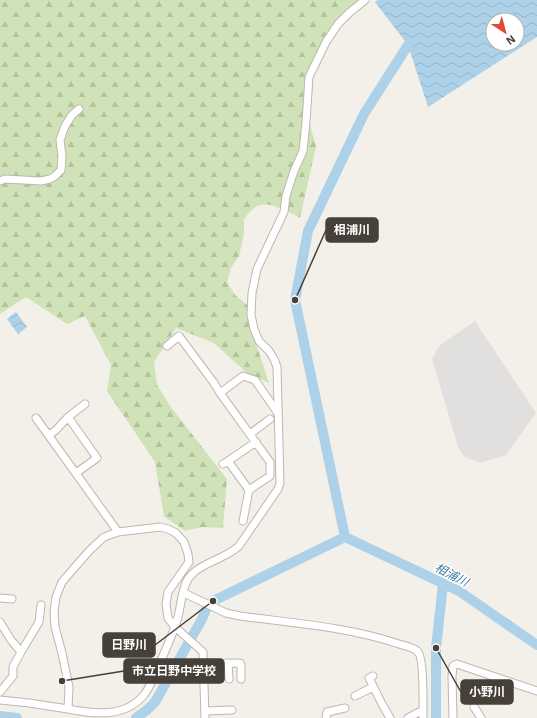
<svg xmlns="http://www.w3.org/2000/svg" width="537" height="718" font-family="'Exo 2','Noto Sans JP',sans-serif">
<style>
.forest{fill:url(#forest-firs)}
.parking{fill:#e2e0de}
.water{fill:url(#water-waves);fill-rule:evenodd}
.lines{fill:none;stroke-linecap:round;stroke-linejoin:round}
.river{stroke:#add1e8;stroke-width:10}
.minor-casing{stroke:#bdb7ad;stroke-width:9}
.minor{stroke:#fff;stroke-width:7}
.labels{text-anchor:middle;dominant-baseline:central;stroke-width:3;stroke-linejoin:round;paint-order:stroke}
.water-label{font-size:12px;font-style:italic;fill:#3e7ca5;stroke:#fff}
.leader{fill:none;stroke:#464039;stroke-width:1.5}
.callout-dot{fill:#464039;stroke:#fff;stroke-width:1.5}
.callout{fill:#464039;stroke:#464039;stroke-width:1.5}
.callout-label{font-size:12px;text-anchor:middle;font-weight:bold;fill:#fff}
</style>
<defs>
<pattern id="forest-firs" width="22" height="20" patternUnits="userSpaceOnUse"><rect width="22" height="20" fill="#d0e2b7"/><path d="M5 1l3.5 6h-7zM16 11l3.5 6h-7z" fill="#b4c39e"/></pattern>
<pattern id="water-waves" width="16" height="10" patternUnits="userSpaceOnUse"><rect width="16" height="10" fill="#add1e8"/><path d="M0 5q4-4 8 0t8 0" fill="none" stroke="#96b4c8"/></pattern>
</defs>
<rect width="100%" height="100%" fill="#f3f0ea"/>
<path class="forest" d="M0,0h368l-23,13 -16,17 -16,34 -6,51 9,31 -16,72c-8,-5 -29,-16 -39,-13 -7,1 -12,8 -17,14v15l-5,22 -8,12 -4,14 8,13 17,14 -4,10 21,64 -22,-10 -33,-30 -38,-15 -22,34 3,23 13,21 57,73 -4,49 -21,-1 -17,4 -21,-15 -9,-54 -48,-71 4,-26 -26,-49 -18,8 -41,-27 -26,17z"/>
<path class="parking" d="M475,321l61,92 -30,42 -26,8 -15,-6 -7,-10 -26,-88 7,-13z"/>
<path class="water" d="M378,0h159v37l-109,70 -20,-62 -33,-43zM493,20h24v24h-24z
M16,312l11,15 -9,7 -11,-15z"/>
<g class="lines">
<path class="river" d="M408,45l-44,69 -56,117 -13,69 50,237 114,54 78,54
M0,716l17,2
M136,718l12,-9 7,-7 47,-83 5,-12 6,-6 132,-64
M436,718v-70l7,-64"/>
<defs>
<path id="minor" d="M0,181l5,-2 36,2 9,-2 5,-3 6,-6 1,-14 -2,-16 5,-14 7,-11 7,-6
M167,346l12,-10 35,47 6,10 23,-17 12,4 22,32
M220,393l50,69v14l-21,14 -6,31
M36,418l82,114
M250,434l20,-15
M49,435l7,-5 12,-13
M228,461l28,-19
M223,464l5,-3 21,29
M76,473l21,-15 -29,-41 17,-13
M184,593l42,20 14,3c52,7 109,11 159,28 6,2 15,3 19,8 6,6 5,50 5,60
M0,598l12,1
M0,622l11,18 10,12 -8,15v9l-13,16
M21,652l18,-30 2,-17
M228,663l1,16
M203,664l37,-1 1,2v14
M373,676l-4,2 13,26 8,14
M355,696l18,-9
M0,700l29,3 39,6 1,-22 -7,-34 -7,-26 -1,-15 2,-15 6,-15 27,-31 15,-14 14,-5 42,-5 8,2 8,4 8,9 4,12 1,8 -21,30 -2,12 2,14 7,9 28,25 2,66
M474,707l7,11
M68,709c26,5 57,9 76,-14 6,-8 11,-20 15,-30 7,-16 14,-31 19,-48 3,-12 4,-29 10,-38 12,-17 36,-19 51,-33l39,-57 2,-6 -3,-116 -3,-8 -5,-8 -10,-10 -5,-12 -3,-14 1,-22 5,-24 27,-57 2,-16 8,-25 9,-20 3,-29 3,-45 17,-35 12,-18 11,-11 16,-13
M205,711l27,-1
M326,718l1,-6 18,-4
M408,718l11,-6h4v6
M453,718l-1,-42 1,-10 4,-2 80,27"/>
</defs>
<use href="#minor" class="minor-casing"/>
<use href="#minor" class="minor"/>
</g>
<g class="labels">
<g class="water-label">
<text transform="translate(452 574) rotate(27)">相浦川</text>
</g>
</g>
<path class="leader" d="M295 300L326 230M213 601L155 645M62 681L124 671M436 648L461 692"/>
<g class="callout-dot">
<circle cx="295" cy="300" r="4"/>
<circle cx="213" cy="601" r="4"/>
<circle cx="62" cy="681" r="4"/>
<circle cx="436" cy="648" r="4"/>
</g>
<g class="callout">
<rect x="326" y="218" width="52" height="24" rx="4"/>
<rect x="103" y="633" width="52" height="24" rx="4"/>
<rect x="124" y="659" width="100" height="24" rx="4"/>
<rect x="461" y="680" width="52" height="24" rx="4"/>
</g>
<g class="callout-label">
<text x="352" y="234">相浦川</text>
<text x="129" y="649">日野川</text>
<text x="174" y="675">市立日野中学校</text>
<text x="487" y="696">小野川</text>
</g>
<g transform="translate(505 32) rotate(144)"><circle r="19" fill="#ffffff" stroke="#b5b3b0"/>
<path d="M0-3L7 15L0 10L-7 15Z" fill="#e14933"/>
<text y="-6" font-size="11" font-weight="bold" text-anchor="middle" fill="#464039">N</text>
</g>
</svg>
